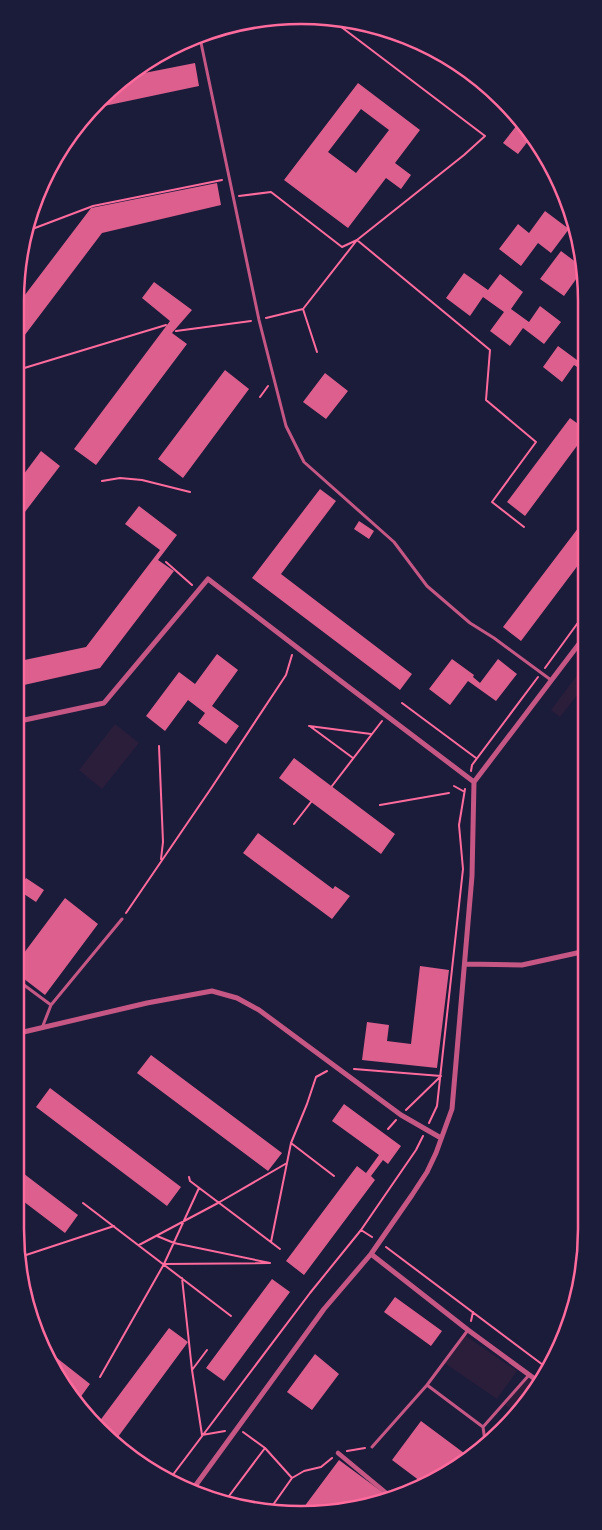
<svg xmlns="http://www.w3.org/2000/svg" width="602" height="1530" font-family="'Fira Sans Condensed',sans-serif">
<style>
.green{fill:#2a1e3b}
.building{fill:#dd5f8e;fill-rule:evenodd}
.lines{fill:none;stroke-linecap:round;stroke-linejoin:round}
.path{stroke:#ff6b9d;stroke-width:2}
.service{stroke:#c65784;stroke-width:3}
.pedestrian{stroke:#c65784;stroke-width:4.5}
.minor{stroke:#c65784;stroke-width:5}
.rim{fill:none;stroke:#ff6b9d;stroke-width:2.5}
</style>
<rect width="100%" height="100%" fill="#1b1b3a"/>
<path class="green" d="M578,674l8,5v5l-26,33 -9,-7z
M115,724l24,19 -37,46 -23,-19z
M463,1334l54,37 -20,28 -54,-37z
M526,1376l12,9 -10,18 -11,10 -12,-8z"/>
<path class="building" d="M195,63l4,23 -109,23 44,-34z
M358,83l62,47 -25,33 16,12 -10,14 -15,-11 -38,50 -64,-48zM361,109l28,21 -33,43 -28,-21z
M521,120l11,16 -14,18 -15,-11z
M217,183l4,22 -119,28 -87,115v-40l76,-100z
M545,211l24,18 -18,24 -13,-10 -17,23 -22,-17 19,-25 11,9z
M561,251l24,18v10l-6,-4 -15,21 -24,-17z
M464,273l24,17 12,-16 23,18 -12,17 18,13 11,-16 21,16 -17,22 -21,-16 -13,18 -20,-15 14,-19 -21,-15 -13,19 -24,-18z
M154,282l38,28 -20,23 15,11 -91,121 -22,-16 96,-128 -28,-23z
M558,346l19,14 8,-10v22l-11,-7 -12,17 -19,-15z
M225,370l24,19 -66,89 -25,-19z
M325,373l23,18 -22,28 -23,-17z
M570,418l15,11v6l-60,81 -18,-14z
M41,451l19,15 -45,59v-39z
M320,489l16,12 -55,73 131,100 -12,16 -148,-112z
M139,506l38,29 -19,25 16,11 -74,97 -85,19v-25l71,-15 74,-97 -35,-26z
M585,519v37l-64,85 -18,-14z
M359,521l15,10 -5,8 -15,-10z
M217,654l21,16 -26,36 27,20 -13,18 -28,-21 7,-10 -17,-13 -23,31 -19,-15 33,-44 16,12z
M452,659l22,16 -1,2 7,6 18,-24 19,15 -21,27 -28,-20 -18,24 -21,-16z
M294,758l101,76 -14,20 -102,-76z
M258,833l75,56 2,-3 15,10 -18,23 -89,-66z
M26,878l18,12 -8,12 -18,-12z
M65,898l33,26 -53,71 -30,-23v-7z
M420,966l29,4 -12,98 -75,-8 5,-38 22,3 -2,16 24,3z
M151,1055l131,98 -14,18 -131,-98z
M50,1088l131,99 -14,19 -131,-99z
M344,1104l57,42 -13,18 -5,-4 -12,16 4,4 -71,95 -18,-14 71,-95 9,7 13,-18 -47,-34z
M15,1167l63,48 -13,18 -50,-38z
M272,1279l18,13 -66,89 -18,-13z
M395,1297l47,34 -11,15 -47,-34z
M169,1328l19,14 -73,99 -19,-15z
M48,1351l42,33 -13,18z
M315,1354l24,20 -27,36 -25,-18z
M421,1421l47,35 -24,21 -20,7 -32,-24z
M339,1460l50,37 -32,13 -56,1z"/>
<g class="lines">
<path class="path" d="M239,196l32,-4 71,55 15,-7 133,110 -4,50 50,42 -44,60 32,25
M27,231l66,-25 129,-26
M303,309l14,43
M266,318l37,-9 54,-69 107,-85 21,-19 -149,-113
M176,331l75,-10
M21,369l145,-44
M260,397l8,-11
M102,481l18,-3 22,2 48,12
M166,562l26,23
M545,668l40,-55
M402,703l74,55
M309,726l62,8
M311,727l42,31
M159,746l4,96 -2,17
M471,771l1,-6 66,-88
M332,786l50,-65
M454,786l9,5
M380,805l69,-12
M294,824l17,-22
M126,913l86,-126 74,-112 6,-20
M354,1069l87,7 -35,34
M429,1123l8,-17 26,-237 -4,-44 6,-36
M388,1129l8,-9
M291,1143l43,33
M189,1177l1,4 90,68
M83,1203l148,113
M361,1230l11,7
M157,1236l17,7 96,20 -106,1
M271,1242l20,-99 16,-39 9,-27 11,-6
M139,1245l79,-42 69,-40
M386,1247l161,121
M20,1257l94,-31
M182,1278l10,92
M471,1321l2,-9
M207,1350l-15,20 10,65 23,-4
M100,1377l64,-113 35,-76
M243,1432l22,16 27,30
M347,1451l18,-3
M169,1480l141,-187 51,-63 55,-80 7,-14
M226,1500l39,-52
M268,1512l24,-34 12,-7 17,-4 11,-9"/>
<path class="service" d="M200,38l59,282 27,106 18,36 90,80 33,44 43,37 24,15 57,42
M24,985l27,20
M42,1028l9,-23 71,-86
M427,1385l56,42 2,14
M483,1427l46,-52
M372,1447l55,-62 41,-55"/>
<path class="pedestrian" d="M338,1453l53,44"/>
<path class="minor" d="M15,722l89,-19 104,-124 134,103 132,100
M465,964l57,1 64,-14
M15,1034l132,-31 65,-12 25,7 22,12 142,105 40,23
M371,1254l97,76 71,52
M193,1489l131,-180 47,-55 41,-59 15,-23 9,-19 16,-44 20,-233 2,-94 111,-146"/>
</g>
<path d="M0 0H602V1530H0ZM301 24H301A277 277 0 0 1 578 301V1229A277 277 0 0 1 301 1506H301A277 277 0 0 1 24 1229V301A277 277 0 0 1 301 24Z" fill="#1b1b3a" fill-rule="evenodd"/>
<path class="rim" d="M301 24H301A277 277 0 0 1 578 301V1229A277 277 0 0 1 301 1506H301A277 277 0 0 1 24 1229V301A277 277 0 0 1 301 24Z"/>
</svg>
